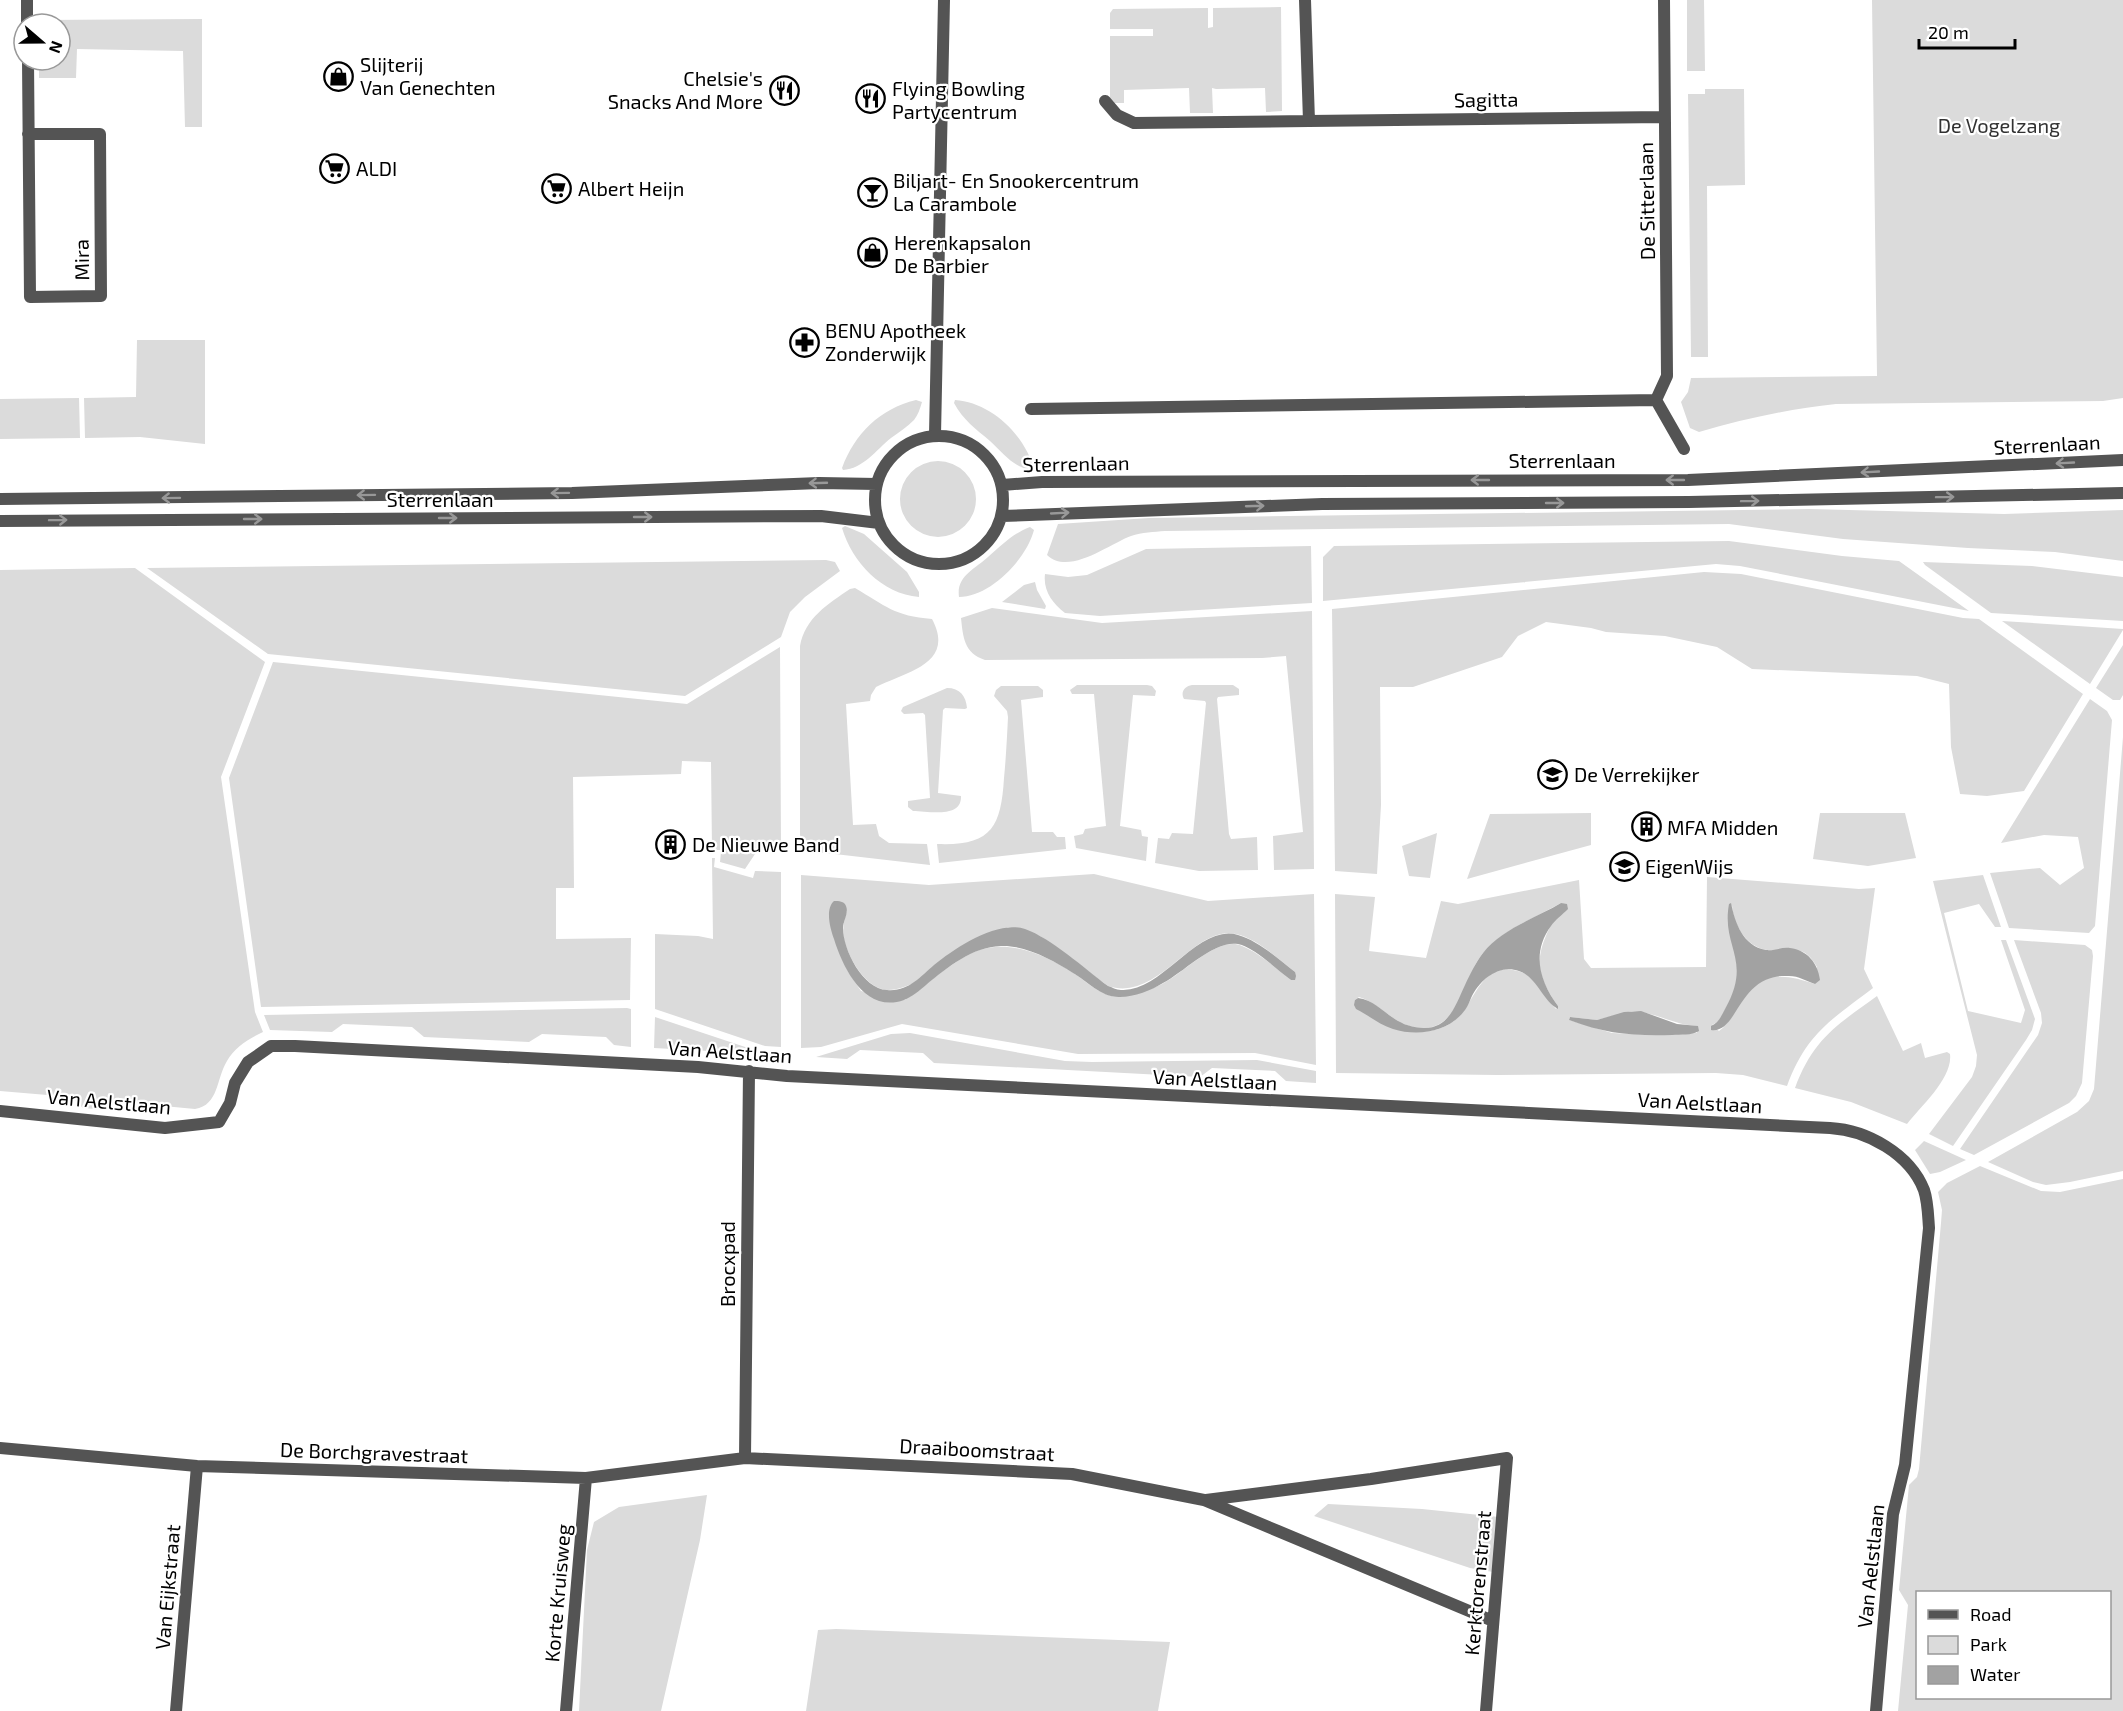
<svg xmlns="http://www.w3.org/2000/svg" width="2123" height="1711" font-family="'Exo 2',sans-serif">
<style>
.green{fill:#dbdbdb;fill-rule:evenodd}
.water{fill:#a2a2a2}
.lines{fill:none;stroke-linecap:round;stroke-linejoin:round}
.minor{stroke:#545454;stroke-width:12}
.tertiary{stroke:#545454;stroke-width:12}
.oneway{stroke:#989898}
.labels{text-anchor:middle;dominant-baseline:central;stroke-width:4.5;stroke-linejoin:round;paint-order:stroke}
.poi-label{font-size:20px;fill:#000;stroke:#fff;text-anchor:start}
.street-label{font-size:20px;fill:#000;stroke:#fff}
.park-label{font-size:20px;fill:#323232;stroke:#fff}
</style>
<rect width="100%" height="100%" fill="#fff"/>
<path class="green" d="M1687,0h17l1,71h-18z
M1872,0h251v398l-20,3 -267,3c-47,5 -92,15 -137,28l-9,-4 -9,-26 7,-10 3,-14 186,-2z
M1281,7l1,104 -16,1 -1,-24 -49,1 -4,-1 1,25h-23l-1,-25 -65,2v13h-12l-2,-2v-65h43v-7h-43v-16l3,-4 95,-1v20l5,-1v-19z
M202,19v108h-17l-2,-76 -106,-2 -1,29h-37v-18h21v-36h-21v-4z
M1705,89h39l1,96 -38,1 1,171h-17l-3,-263h17z
M137,340h68v104l-65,-7 -55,1 -1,-40 52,-1z
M79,398l1,40 -80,1v-40z
M916,400l6,2c-2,7 -4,13 -8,18 -7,7 -15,12 -23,18 -15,12 -28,31 -48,32l-1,-2c13,-35 38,-59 74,-68z
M955,400c36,2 71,36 79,70l-2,1c-20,-5 -28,-17 -42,-30 -14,-12 -27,-21 -36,-38z
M900 499a38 38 0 1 1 76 0a38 38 0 1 1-76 0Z
M1810,509l194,5 119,-4v51l-68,-9 -87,-4 -125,-9 -114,-15 -564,7c-11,1 -23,1 -34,5 -22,8 -62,40 -84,19l11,-31 91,-6z
M845,526l19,8 43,38 12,20v5c-37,-3 -67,-35 -77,-69z
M1030,527l4,3c-8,30 -44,67 -75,67 -3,-21 16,-28 29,-40 14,-12 24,-23 42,-30z
M1729,541l113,15 57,5 70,50 -229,-45 -24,-2 -393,37v-44l11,-11z
M1311,546l1,57 -212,13 -35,-3c-13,-10 -22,-23 -20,-39l23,3 19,-2 59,-26z
M826,560l9,2 5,9 -35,26 -15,15 -9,25 -96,59 -417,-42 -121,-86z
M1923,562l109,4 91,11v44l-132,-8 -66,-48z
M135,568l130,94 -44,115 34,235 8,20c-15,7 -28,15 -36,29 -11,18 -8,44 -32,48l-84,-8 -15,8 -13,-1 -12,-11 -71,-6v-521z
M1704,572l37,2 222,44 16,1 104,75 -59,97 -37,5 -27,-2 -9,-47 -2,-63 -32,-8 -165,-7 -35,-22 -52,-11 -59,-4 -15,-4 -45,-6 -28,14 -16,21 -89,30h-33l1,118 -4,69 -42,-3 -3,-262z
M1035,582l2,8 9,16 -1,3 -43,-7 22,-17z
M855,588c31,18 39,28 77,31 24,45 -26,53 -56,68l-5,8 -1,6 -24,3 7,121 23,-1 3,12 10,7 38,1 3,21 -130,-15v-204c5,-28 28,-42 50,-57z
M992,608l110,15 210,-12 2,258 -40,1 -1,-34 30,-4 -17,-176 -24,2 -277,2c-21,-7 -22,-23 -24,-42z
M2002,621l121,8v1l-33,54z
M2123,645v50l-3,5h-7l-17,-12z
M780,647l1,201 -20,-3 -16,24 -25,-7 1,-10 2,-2h-11l-1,-88 -29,-1 -1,13 -108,3 1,111h-18v51l75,-1 -1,62 -369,7 -32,-229 44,-116 414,42z
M1077,685h70l5,1 4,5 -1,5 -22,-1 -13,131 21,4 1,6 6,1 -2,24 -70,-13 -2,-12 9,-2 2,-5 21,-3 -12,-132h-22l-2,-4z
M1192,685h41l6,4v6l-21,2 -1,2 12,135 2,5 26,-2 1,33 -59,1 -44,-8 3,-25 11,1 3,-6 21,1 13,-131 -1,-2 -21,-2c-4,-7 1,-13 8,-14z
M1001,686h37l5,4v7l-22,3 11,132h21l4,5h8l1,12 -127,14 -2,-19c53,2 64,-15 67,-66 2,-20 3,-41 4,-61l-1,-6 -13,-15 2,-6z
M947,688c13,0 19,8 20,20l-2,1 -20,-1 -2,2 -5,83 23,3c1,23 -33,15 -48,15l-5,-4v-6l22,-3 -5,-83 -2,-2 -19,1 -3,-3 2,-4z
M2090,699l17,12 5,9 -17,206 -6,7 -80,-5 -19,-55 50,-5 20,17 24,-17 -6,-31 -34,-2 -43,8z
M2123,737v434l-53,11 -24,3 -13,-3 -45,-20 89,-50 12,-11 5,-12z
M1591,813v32l-124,34 23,-65z
M1820,813h85l11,45 -48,8 -55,-7z
M1437,833l-7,45 -21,-2 -7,-30z
M712,858h3l-1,9 39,11 2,-7 26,1v175l-16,-1 -110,-37v-75l43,2 15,3z
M1094,874l114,27 106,-7 2,171 -61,-12 -177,1 -176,-30 -81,23 -20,1v-173l128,10zM834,901l13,10c-3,9 -5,18 -3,28 4,19 23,51 44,51 10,0 19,-4 28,-8l92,-55 32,9 68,50c51,17 84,-61 128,-52 22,5 42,25 59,38l-4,8c-16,-12 -31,-27 -49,-34 -24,-11 -59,28 -80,38 -8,4 -34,13 -43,13 -17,0 -32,-15 -44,-23 -32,-21 -72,-38 -107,-19 -23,12 -42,31 -63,45l-44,-9 -14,-21z
M1983,875l18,52h-6l-16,-23 -35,9 24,98 53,12 4,-13 -24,-70h5l29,79 -3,11 -6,10 -73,106 -24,-12 43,-57 4,-11 1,-11 -44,-174z
M1707,877l152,12 16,-1 -11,81 9,19c-42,32 -67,46 -86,98l-44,-11 -27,-2 -218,2 -162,-2 -1,-179 40,3 -6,54 57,7 15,-57 17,3 121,-24 5,79 7,9 115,-1zM1561,903c-19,43 -35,60 -3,103l-2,3c-9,-10 -16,-23 -26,-32 -5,-4 -11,-6 -17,-7 -34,-5 -38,34 -59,51 -9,7 -23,11 -34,11 -11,0 -53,-26 -65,-32l4,-3c24,8 38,32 65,31 33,0 40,-46 54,-68 18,-28 55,-41 83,-57zM1732,905c1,19 14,42 35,45 23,3 35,-9 50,17l-2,17c-29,-10 -55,-14 -74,17 -7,11 -11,22 -22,30l-7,-6c8,-3 10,-10 14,-17 9,-16 14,-31 11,-49 -4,-24 -13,-28 -5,-54zM1632,1011c23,1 42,14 65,15v7l-47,2 -38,-2 -43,-13 1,-3 27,3z
M2014,940l71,5 7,5 1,6 -11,127 -6,13 -7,7 -95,52 -14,-6 78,-114 4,-12 -1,-10z
M1877,996l26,55 18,-8 4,15 22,-6 3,2c3,24 -29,52 -43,70l-56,-22 -56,-14c18,-49 42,-63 82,-92z
M627,1008l4,1v38l-17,-2 -8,-8 -64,-3 -13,8 -105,-5 -12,-10 -69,-3 -11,8 -62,-2 -6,-15z
M655,1017l111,37 -112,-6z
M910,1033l155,28 27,1 165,-2 59,11v12l-30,-2 -11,-10 -63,-3 -12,9 -266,-14 -11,-10 -63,-3 -13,9 -31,-2 75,-23z
M1924,1141l42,19 -26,12 -10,2 -15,-24z
M1980,1166l61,25 19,1 63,-13v532h-225l10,-106 -9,-15 10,-105 8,-8 2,-8 22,-246 1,-13 -4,-18 9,-9zM1918,1592h192v106h-192z
M707,1495l-7,45 -39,171h-82l8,-161 7,-28 25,-15z
M1328,1504l94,5 77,8 -6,55 -23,-4 -156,-52z
M836,1629l334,13 -12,69h-352l12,-81z"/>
<path class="water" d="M834,901c5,0 10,0 12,5 3,7 -3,15 -3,22 0,22 20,61 44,62 21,2 33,-13 47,-25 21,-17 63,-45 91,-36 26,9 60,40 83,57 4,1 8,4 13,4 41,3 77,-67 117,-55 21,6 40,24 57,37l1,4 -1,4h-4c-14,-10 -37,-33 -53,-36 -24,-4 -54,28 -75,39 -11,7 -29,14 -43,14 -18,1 -33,-16 -47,-24 -20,-13 -48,-28 -72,-27 -29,1 -53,21 -75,39 -6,5 -14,12 -22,15 -39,14 -61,-32 -70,-61 -4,-11 -9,-30 0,-38z
M1561,903l6,1 1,5c-6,6 -13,11 -17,17 -20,27 -11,56 7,80v3c-16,-9 -21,-32 -39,-38 -19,-7 -37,7 -46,23 -3,5 -4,11 -8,16 -16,22 -47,27 -72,19 -13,-4 -25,-14 -37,-20l-2,-4 1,-5 3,-2c24,3 33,29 65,30 26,1 33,-24 42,-43 5,-11 11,-23 18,-32 18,-24 53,-35 78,-50z
M1731,903c4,20 12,43 35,47 8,1 16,-3 24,-2 17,2 28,15 30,32l-5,4c-9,-3 -16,-8 -26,-8 -52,-3 -50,58 -78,54v-4c7,-3 10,-9 14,-17 28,-50 -4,-61 4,-105z
M1641,1011l36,13 21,2 1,5c-8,5 -18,3 -27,4 -39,1 -66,-1 -103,-15l1,-3 27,3 27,-8z"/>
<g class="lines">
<path class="minor" d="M27,0v24
M1305,0l4,121 356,-4
M28,60l2,237 71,-1 -1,-162h-72
M1105,101l12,14 17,8 175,-2
M1656,400l11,-24 -3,-376
M1031,409l625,-9 28,49
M935,435l9,-435
M0,1111l165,17 54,-6 11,-19 5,-20 13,-21 23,-16h24l403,21 89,9 1043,52c37,2 80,26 94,62 4,12 4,25 5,38l-24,237 -12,49 -17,197
M0,1448l197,18 389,12 159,-20 327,16 132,26 289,121
M745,1458l4,-387
M1206,1500l165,-21 136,-21 -21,253
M176,1711l21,-245
M566,1711l20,-233"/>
<path class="tertiary" d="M875 500a64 64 0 1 1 128 0a64 64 0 1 1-128 0Z
M1002,485l40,-3 646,-2 435,-20
M0,499l572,-6 247,-10 58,1
M1002,516l320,-12 367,-2 434,-9
M0,521l821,-5 58,7"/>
</g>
<defs><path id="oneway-shaft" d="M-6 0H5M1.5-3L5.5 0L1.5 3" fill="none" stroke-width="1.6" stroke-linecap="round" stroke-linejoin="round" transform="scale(1.5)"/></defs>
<g class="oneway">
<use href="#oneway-shaft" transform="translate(2065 463) rotate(177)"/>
<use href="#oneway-shaft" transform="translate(1870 472) rotate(177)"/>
<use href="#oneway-shaft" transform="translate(1480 480) rotate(180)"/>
<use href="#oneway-shaft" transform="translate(1675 480) rotate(180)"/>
<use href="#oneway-shaft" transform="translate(818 483) rotate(178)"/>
<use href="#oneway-shaft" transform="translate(560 493) rotate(179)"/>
<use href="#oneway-shaft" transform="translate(366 495) rotate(179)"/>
<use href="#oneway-shaft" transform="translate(1945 497) rotate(-1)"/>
<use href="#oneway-shaft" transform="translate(171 498) rotate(179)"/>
<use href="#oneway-shaft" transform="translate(1750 501) rotate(-1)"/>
<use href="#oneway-shaft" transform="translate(1555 503)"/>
<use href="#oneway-shaft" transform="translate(1255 506) rotate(-2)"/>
<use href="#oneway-shaft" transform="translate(1060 513) rotate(-3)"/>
<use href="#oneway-shaft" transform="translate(643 517)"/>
<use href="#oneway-shaft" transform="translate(448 518)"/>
<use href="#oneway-shaft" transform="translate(253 519)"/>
<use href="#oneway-shaft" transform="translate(58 520) rotate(-1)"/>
</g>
<defs>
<symbol id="shop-ring" viewBox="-11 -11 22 22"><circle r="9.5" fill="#fff" stroke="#000" stroke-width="1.5"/><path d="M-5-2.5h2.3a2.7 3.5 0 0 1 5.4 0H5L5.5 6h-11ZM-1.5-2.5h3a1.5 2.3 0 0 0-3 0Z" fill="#000"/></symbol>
<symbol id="restaurant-ring" viewBox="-11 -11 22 22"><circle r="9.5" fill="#fff" stroke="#000" stroke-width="1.5"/><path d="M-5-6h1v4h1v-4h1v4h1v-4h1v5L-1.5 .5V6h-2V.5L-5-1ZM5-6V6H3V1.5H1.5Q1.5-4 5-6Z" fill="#000"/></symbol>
<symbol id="supermarket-ring" viewBox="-11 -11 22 22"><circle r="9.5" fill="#fff" stroke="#000" stroke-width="1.5"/><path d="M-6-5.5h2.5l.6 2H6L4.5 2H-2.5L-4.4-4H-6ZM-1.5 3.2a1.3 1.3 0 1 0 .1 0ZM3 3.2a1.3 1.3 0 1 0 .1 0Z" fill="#000"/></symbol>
<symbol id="bar-ring" viewBox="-11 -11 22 22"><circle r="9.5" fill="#fff" stroke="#000" stroke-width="1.5"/><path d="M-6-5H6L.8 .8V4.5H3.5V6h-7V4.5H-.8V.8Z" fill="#000"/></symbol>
<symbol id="pharmacy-ring" viewBox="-11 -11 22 22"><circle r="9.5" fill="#fff" stroke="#000" stroke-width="1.5"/><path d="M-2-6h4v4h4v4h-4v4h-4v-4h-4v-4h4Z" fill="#000"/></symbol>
<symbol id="school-ring" viewBox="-11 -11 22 22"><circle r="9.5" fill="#fff" stroke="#000" stroke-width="1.5"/><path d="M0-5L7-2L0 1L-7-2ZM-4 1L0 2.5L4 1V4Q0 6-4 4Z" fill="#000"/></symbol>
<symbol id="building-ring" viewBox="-11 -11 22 22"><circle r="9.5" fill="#fff" stroke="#000" stroke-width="1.5"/><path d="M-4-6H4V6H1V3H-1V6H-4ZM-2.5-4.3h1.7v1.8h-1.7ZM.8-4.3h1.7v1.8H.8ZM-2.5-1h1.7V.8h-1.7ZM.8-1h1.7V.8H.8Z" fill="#000"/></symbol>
</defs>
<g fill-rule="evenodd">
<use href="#shop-ring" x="322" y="60" width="33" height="33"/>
<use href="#restaurant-ring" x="768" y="74" width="33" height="33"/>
<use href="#restaurant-ring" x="854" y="82" width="33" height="33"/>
<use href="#supermarket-ring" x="318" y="152" width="33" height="33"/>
<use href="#supermarket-ring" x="540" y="172" width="33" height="33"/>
<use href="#bar-ring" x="856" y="176" width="33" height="33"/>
<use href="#shop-ring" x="856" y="236" width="33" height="33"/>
<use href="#pharmacy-ring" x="788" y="326" width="33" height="33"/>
<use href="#school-ring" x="1536" y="758" width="33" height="33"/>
<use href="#building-ring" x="1630" y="810" width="33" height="33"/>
<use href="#building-ring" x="654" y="828" width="33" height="33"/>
<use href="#school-ring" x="1608" y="850" width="33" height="33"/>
</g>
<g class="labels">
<g class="poi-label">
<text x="360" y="64">Slijterij<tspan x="360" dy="23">Van Genechten</tspan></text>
<text x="763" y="78" text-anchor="end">Chelsie's<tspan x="763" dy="23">Snacks And More</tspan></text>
<text x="892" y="88">Flying Bowling<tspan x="892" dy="23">Partycentrum</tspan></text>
<text x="356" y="168">ALDI</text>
<text x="893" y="180">Biljart- En Snookercentrum<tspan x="893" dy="23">La Carambole</tspan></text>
<text x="578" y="188">Albert Heijn</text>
<text x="894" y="242">Herenkapsalon<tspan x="894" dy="23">De Barbier</tspan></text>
<text x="825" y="330">BENU Apotheek<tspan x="825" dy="23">Zonderwijk</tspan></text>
<text x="1574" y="774">De Verrekijker</text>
<text x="1667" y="827">MFA Midden</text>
<text x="692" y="844">De Nieuwe Band</text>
<text x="1645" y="866">EigenWijs</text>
</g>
<g class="street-label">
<text transform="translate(1486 99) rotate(-1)">Sagitta</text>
<text transform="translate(1646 201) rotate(-91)">De Sitterlaan</text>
<text transform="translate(81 260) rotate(-91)">Mira</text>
<text transform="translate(2047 444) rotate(-3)">Sterrenlaan</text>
<text x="1562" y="460">Sterrenlaan</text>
<text transform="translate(1076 463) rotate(-1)">Sterrenlaan</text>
<text x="440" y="499">Sterrenlaan</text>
<text transform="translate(730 1051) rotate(4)">Van Aelstlaan</text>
<text transform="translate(1215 1079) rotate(3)">Van Aelstlaan</text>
<text transform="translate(109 1101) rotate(5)">Van Aelstlaan</text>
<text transform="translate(1700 1102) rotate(3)">Van Aelstlaan</text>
<text transform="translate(727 1264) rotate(-90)">Brocxpad</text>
<text transform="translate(977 1449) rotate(3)">Draaiboomstraat</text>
<text transform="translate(374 1452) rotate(2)">De Borchgravestraat</text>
<text transform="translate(1870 1566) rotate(-84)">Van Aelstlaan</text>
<text transform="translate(1477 1583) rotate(-85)">Kerktorenstraat</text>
<text transform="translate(167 1587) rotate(-85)">Van Eijkstraat</text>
<text transform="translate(557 1593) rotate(-85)">Korte Kruisweg</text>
</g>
<g class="park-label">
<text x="1999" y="125">De Vogelzang</text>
</g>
</g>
<rect x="1916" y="1591" width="195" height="108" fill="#ffffff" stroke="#999999" stroke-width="1.5"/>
<rect x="1928" y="1610" width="30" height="9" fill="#545454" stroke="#999999" stroke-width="1.5"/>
<text x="1970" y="1621" font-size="18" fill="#000000">Road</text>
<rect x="1928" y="1636" width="30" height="18" fill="#dbdbdb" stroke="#999999" stroke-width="1.5"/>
<text x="1970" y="1651" font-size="18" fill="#000000">Park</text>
<rect x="1928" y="1666" width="30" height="18" fill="#a2a2a2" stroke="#999999" stroke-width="1.5"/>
<text x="1970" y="1681" font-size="18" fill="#000000">Water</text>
<g transform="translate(42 42) rotate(110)"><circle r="28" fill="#ffffff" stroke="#999999" stroke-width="1.5"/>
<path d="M0-4.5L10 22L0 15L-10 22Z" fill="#000000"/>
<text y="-9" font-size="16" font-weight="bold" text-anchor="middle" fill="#000000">N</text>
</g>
<path d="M1919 39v9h96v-9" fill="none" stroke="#000000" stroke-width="3"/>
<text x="1928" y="39" font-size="18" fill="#000000" stroke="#ffffff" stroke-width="4.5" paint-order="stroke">20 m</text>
</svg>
